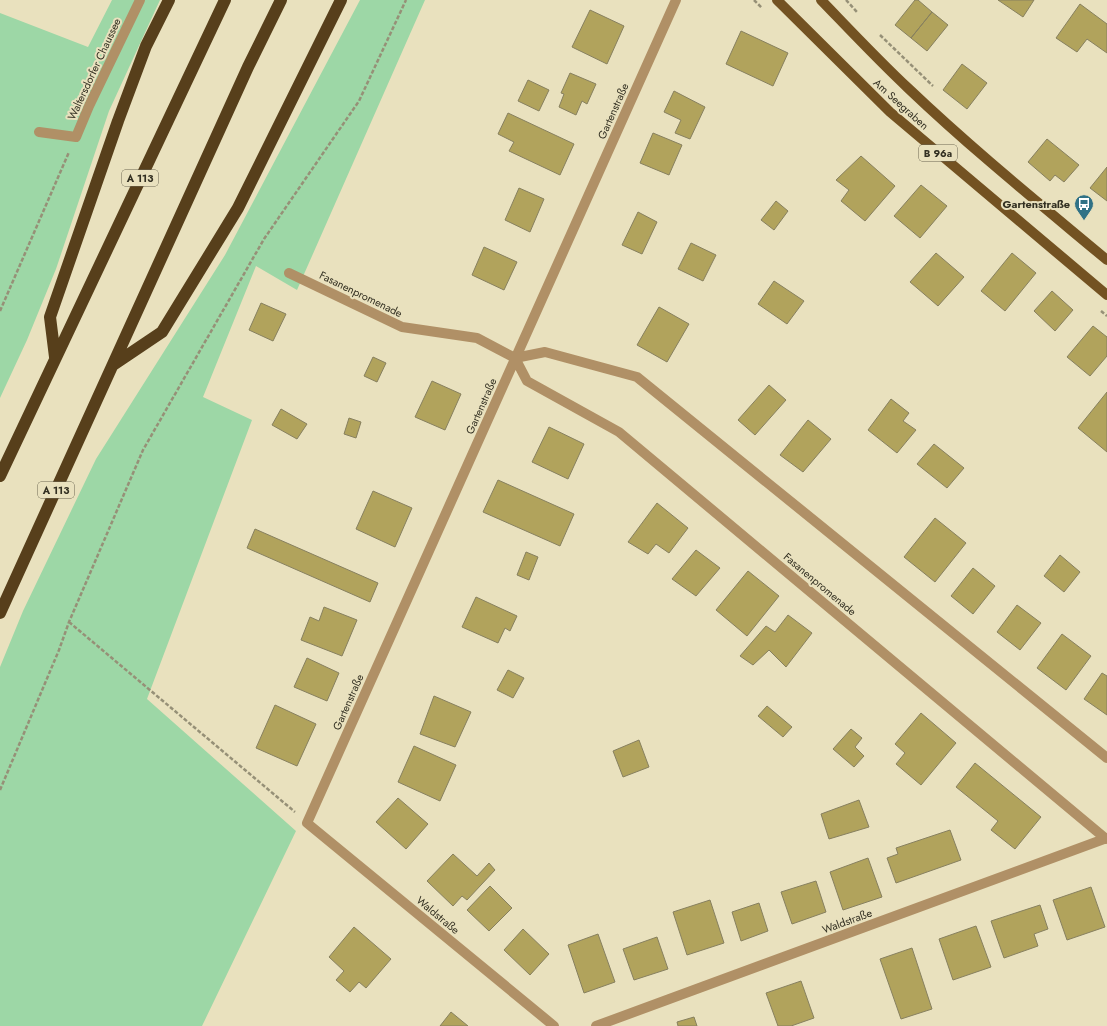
<svg xmlns="http://www.w3.org/2000/svg" width="1107" height="1026" font-family="Jost,sans-serif">
<style>
.green{fill:#9dd7a6}
.building{fill:#b1a35c;stroke:#87805f}
.lines{fill:none;stroke-linecap:round;stroke-linejoin:round}
.path{stroke:#969077;stroke-width:2.5;stroke-dasharray:4 2;stroke-linecap:butt}
.lane{stroke:#b09066;stroke-width:10}
.street{stroke:#b09066;stroke-width:10}
.primary{stroke:#735222;stroke-width:10}
.highway{stroke:#573f1b;stroke-width:12}
.labels{text-anchor:middle;dominant-baseline:central;stroke-width:4;stroke-linejoin:round;paint-order:stroke}
.shield{fill:#e9e1be;stroke:#6a6551;stroke-width:1}
.shield-label{font-size:10px;font-weight:bold;fill:#333022}
.street-label{font-size:11px;fill:#333022;stroke:#e9e1be}
.poi-label{font-size:11px;font-weight:bold;fill:#333022;stroke:#e9e1be;text-anchor:end}
</style>
<rect width="100%" height="100%" fill="#e9e1be"/>
<path class="green" d="M112,0h48l-51,111 -53,158 -29,71 -27,58v-385l88,34z
M360,0h65l-128,290 -41,-24 -53,131 49,23 -105,279 149,132 -94,195h-202v-359l23,-56 73,-152 129,-204z"/>
<path class="building" d="M915,0h3l14,12 -21,26 -16,-13z
M998,0h36l-11,17z
M1080,4l27,20v29l-20,-14 -10,13 -21,-14z
M590,10l34,16 -17,38 -35,-17z
M932,12l16,13 -21,26 -16,-13z
M741,31l47,22 -15,33 -47,-22z
M962,64l25,19 -20,26 -24,-19z
M570,73l26,11 -9,20 -5,-3 -6,14 -17,-8 5,-13 -3,-1z
M528,80l21,10 -10,21 -21,-10z
M674,91l31,16 -15,32 -15,-6 6,-13 -17,-8z
M508,113l66,31 -14,31 -51,-24 5,-9 -16,-8z
M653,133l29,12 -13,30 -29,-12z
M1047,139l32,26 -15,17 -9,-7 -5,6 -22,-19z
M861,156l34,30 -30,35 -24,-20 8,-11 -13,-10z
M1107,167v34l-17,-13z
M921,185l26,21 -27,32 -26,-22z
M519,188l25,11 -14,33 -25,-12z
M776,201l12,10 -14,19 -13,-10z
M638,212l19,10 -15,32 -20,-9z
M691,243l25,12 -13,26 -25,-12z
M484,247l33,15 -13,28 -32,-15z
M936,253l28,24 -26,29 -28,-24z
M1012,253l24,20 -31,38 -24,-20z
M774,281l30,20 -17,23 -29,-20z
M1052,291l21,19 -18,21 -21,-20z
M261,303l25,11 -13,27 -24,-11z
M659,307l30,17 -22,38 -30,-17z
M1093,326l14,11v19l-17,20 -23,-19z
M373,357l13,6 -9,19 -13,-6z
M432,381l29,13 -16,36 -30,-13z
M769,385l17,15 -31,35 -17,-15z
M1107,392v60l-29,-24z
M891,399l18,14 -6,8 13,9 -19,23 -29,-23z
M281,409l26,15 -10,15 -25,-14z
M349,418l12,4 -5,16 -12,-4z
M808,420l23,19 -28,33 -23,-17z
M549,427l35,17 -16,35 -36,-17z
M934,444l30,24 -17,20 -30,-24z
M498,480l76,34 -14,32 -77,-34z
M373,491l39,17 -17,39 -39,-18z
M657,503l31,25 -19,25 -13,-9 -8,10 -20,-12z
M935,518l31,25 -31,39 -31,-25z
M255,529l123,54 -8,19 -123,-54z
M696,550l24,18 -24,28 -24,-17z
M526,552l12,5 -9,23 -12,-5z
M1060,555l20,17 -16,20 -20,-16z
M973,568l22,18 -22,28 -22,-18z
M748,571l31,25 -32,40 -31,-26z
M476,597l41,19 -7,15 -5,-3 -7,15 -36,-16z
M1017,605l24,18 -21,27 -23,-18z
M324,607l33,13 -15,36 -41,-16 9,-23 9,4z
M788,615l24,18 -26,34 -17,-17 -16,15 -13,-9 26,-30 9,6z
M1062,634l29,22 -25,34 -29,-22z
M307,658l32,15 -12,28 -33,-14z
M508,670l16,8 -11,20 -16,-8z
M1102,673l5,3v39l-23,-16z
M434,696l37,16 -16,35 -35,-13z
M275,705l41,19 -19,42 -41,-18z
M767,706l25,21 -9,10 -25,-21z
M921,713l35,30 -35,42 -25,-21 9,-11 -10,-9z
M851,729l11,9 -7,9 9,9 -10,11 -21,-18z
M639,740l10,27 -26,10 -10,-26z
M414,746l42,19 -16,36 -42,-19z
M975,763l66,54 -26,32 -24,-19 7,-9 -42,-34z
M398,798l30,26 -22,25 -30,-27z
M859,800l10,27 -40,12 -8,-25z
M950,830l11,30 -65,23 -9,-25 11,-4 -2,-6z
M453,854l24,22 12,-13 6,7 -28,30 -5,-4 -9,10 -26,-25z
M868,858l14,39 -39,13 -13,-38z
M816,881l10,31 -34,12 -11,-32z
M490,886l22,22 -23,23 -22,-21z
M1091,887l14,40 -38,13 -14,-40z
M710,900l14,43 -37,12 -14,-43z
M759,903l9,28 -27,10 -9,-29z
M1040,905l8,24 -14,5 4,12 -34,12 -13,-37z
M976,926l15,41 -38,13 -14,-41z
M354,927l37,32 -25,29 -7,-6 -9,10 -14,-12 8,-9 -15,-14z
M523,929l26,25 -19,21 -26,-25z
M598,934l17,48 -31,11 -16,-48z
M657,937l11,32 -34,11 -11,-31z
M912,948l20,61 -31,10 -21,-60z
M801,981l13,37 -23,8h-13l-12,-33z
M451,1012l17,14h-28z
M694,1017l3,9h-19l-1,-4z"/>
<g class="lines">
<path class="path" d="M754,0l8,8
M846,0l11,12
M880,35l53,51
M0,311l69,-159
M1101,311l6,5
M69,622l226,190
M0,790l59,-140 10,-28 74,-172 121,-211 95,-138 47,-101"/>
<path class="lane" d="M39,132l37,5 13,-31 51,-106"/>
<path class="street" d="M289,273l113,54 75,11 38,20 12,23 92,51 487,407
M515,358l30,-6 92,25 470,381
M554,1026l-247,-203 369,-823
M596,1026l511,-188"/>
<path class="primary" d="M777,0l113,112 217,183
M821,0c29,30 57,60 88,89 63,60 131,115 198,171"/>
<path class="highway" d="M55,357l-5,-40 68,-196 28,-75 23,-46
M113,365l49,-33 76,-124 103,-208
M0,476l225,-476
M0,613l248,-546 33,-67"/>
</g>
<defs>
<symbol id="bus-pin" viewBox="-11 -11 22 30"><path d="M0 17L-7.5 6A9.5 9.5 0 1 1 7.5 6Z" fill="#317286" stroke="#e9e1be"/><path d="M-5-6H5V4H4V6H2V4H-2V6H-4V4H-5ZM-3.5-4V0h7V-4ZM-3.5 1.2v1.5H-2V1.2ZM2 1.2v1.5H3.5V1.2Z" fill="#fff"/></symbol>
</defs>
<g fill-rule="evenodd">
<use href="#bus-pin" x="1073" y="193" width="22" height="30"/>
</g>
<g class="labels">
<g class="shield">
<rect x="919" y="145" width="38" height="16" rx="3"/>
<rect x="122" y="170" width="36" height="16" rx="3"/>
<rect x="38" y="482" width="36" height="16" rx="3"/>
</g>
<g class="shield-label">
<text x="938" y="153">B 96a</text>
<text x="140" y="178">A 113</text>
<text x="56" y="490">A 113</text>
</g>
<g class="street-label">
<text transform="translate(94 69) rotate(-65)">Waltersdorfer Chaussee</text>
<text transform="translate(901 104) rotate(42)">Am Seegraben</text>
<text transform="translate(613 111) rotate(-66)">Gartenstraße</text>
<text transform="translate(361 294) rotate(26)">Fasanenpromenade</text>
<text transform="translate(481 406) rotate(-66)">Gartenstraße</text>
<text transform="translate(820 584) rotate(40)">Fasanenpromenade</text>
<text transform="translate(348 702) rotate(-66)">Gartenstraße</text>
<text transform="translate(438 915) rotate(40)">Waldstraße</text>
<text transform="translate(847 921) rotate(-20)">Waldstraße</text>
</g>
<g class="poi-label">
<text x="1070" y="204">Gartenstraße</text>
</g>
</g>
</svg>
